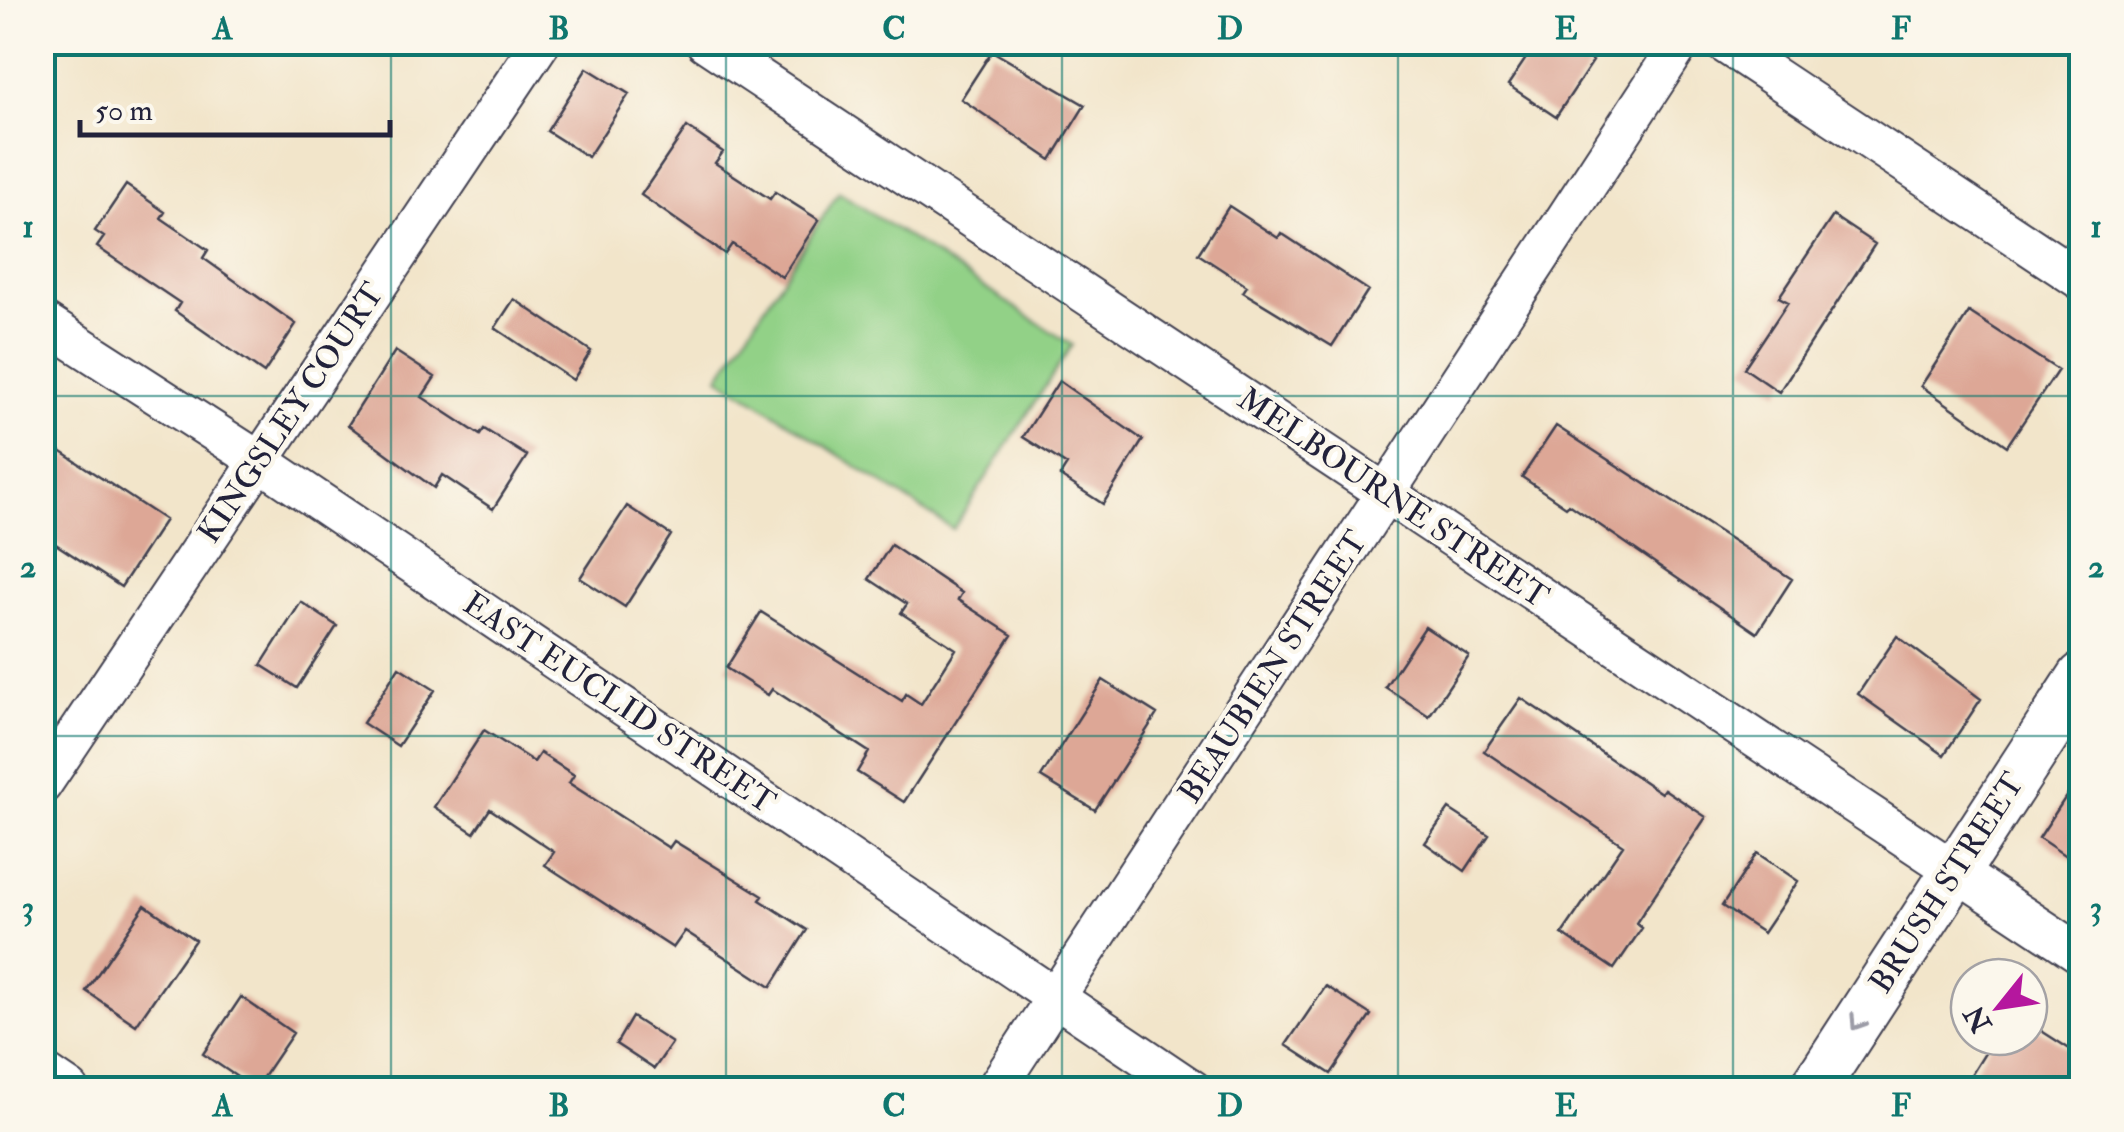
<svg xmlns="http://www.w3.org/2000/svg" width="2124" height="1132" font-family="'IM FELL Double Pica',serif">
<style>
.green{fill:#92d187;stroke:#5a7a61;stroke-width:2.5}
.building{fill:#dda796}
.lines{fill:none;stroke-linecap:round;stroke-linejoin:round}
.minor-casing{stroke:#413f50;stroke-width:42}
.tertiary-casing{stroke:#413f50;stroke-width:52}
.minor{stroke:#fff;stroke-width:38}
.tertiary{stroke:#fff;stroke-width:48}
.oneway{stroke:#9c9ca7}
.grid{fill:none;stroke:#0f766e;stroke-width:2.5;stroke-opacity:0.55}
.labels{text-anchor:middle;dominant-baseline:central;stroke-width:9;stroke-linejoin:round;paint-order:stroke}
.street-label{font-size:32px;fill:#22223b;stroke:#fbf7ec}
.neatline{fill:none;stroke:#0f766e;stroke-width:4}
.grid-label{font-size:32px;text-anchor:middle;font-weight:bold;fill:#0f766e}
</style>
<rect width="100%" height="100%" fill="#fbf7ec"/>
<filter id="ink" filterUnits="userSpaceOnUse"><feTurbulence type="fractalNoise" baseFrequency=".01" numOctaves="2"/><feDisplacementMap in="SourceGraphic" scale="20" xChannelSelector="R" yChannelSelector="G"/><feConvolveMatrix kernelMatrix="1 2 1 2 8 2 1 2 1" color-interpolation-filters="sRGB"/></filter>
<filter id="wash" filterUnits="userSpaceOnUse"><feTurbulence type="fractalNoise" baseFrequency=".0048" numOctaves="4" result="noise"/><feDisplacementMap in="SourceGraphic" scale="40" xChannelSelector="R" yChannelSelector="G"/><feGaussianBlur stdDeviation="2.25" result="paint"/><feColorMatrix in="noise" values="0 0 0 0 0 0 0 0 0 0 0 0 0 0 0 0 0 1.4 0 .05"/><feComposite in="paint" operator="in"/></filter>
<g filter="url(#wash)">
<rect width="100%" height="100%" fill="#f2e5ca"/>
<path class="green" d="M839,192l233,153 -119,184 -234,-152z"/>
<g id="blocks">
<path class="building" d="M1537,42h28l28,19 -37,56 -48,-32z
M992,51l93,54 -34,55 -90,-61z
M587,68l42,26 -41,63 -41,-26z
M687,127l36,25 -8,11 55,36 5,-7 44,28 -37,57 -50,-33 -7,10 -84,-59z
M126,185l39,27 -4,6 47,32 -5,8 93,66 -32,49 -89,-62 5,-8 -83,-56 7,-10 -9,-6z
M1229,206l49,32 3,-5 87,57 -36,56 -89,-54 4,-6 -49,-32z
M1833,216l42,28 -96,148 -35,-24 44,-66 -9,-5z
M514,299l77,52 -18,29 -78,-52z
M1969,312l89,58 -51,76 -86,-60z
M395,351l40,26 -13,20 58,38 4,-6 43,27 -34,53 -51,-34 -8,13 -86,-63z
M1059,381l84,59 -40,64 -43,-28 7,-11 -44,-28z
M1556,426l236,153 -35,54 -188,-129 -3,3 -44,-30z
M42,439l123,81 -44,67 -79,-52z
M627,506l44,29 -46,72 -45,-29z
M891,545l71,48 -4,7 54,35 -108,167 -47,-30 12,-20 -97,-63 -4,6 -42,-27 35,-56 141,89 4,-7 15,10 35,-55 -55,-36 6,-9 -38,-25z
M301,602l36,24 -40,62 -36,-23z
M1425,627l44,29 -40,60 -44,-29z
M1897,636l84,63 -37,56 -86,-61z
M399,667l36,23 -37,56 -35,-23z
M1103,680l54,34 -62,96 -54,-33z
M1521,698l140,95 3,-4 42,28 -70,106 6,5 -28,41 -52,-35 61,-89 -139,-94z
M484,730l50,32 6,-9 34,22 -5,8 100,65 5,-7 89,55 -3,4 47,30 -36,57 -86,-56 -12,17 -128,-83 9,-13 -64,-43 -16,24 -40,-26z
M2082,772v95l-43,-29z
M1449,809l40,26 -24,36 -40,-28z
M1757,853l41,28 -35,52 -41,-27z
M145,905l50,35 -59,85 -50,-34z
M1326,986l45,29 -40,59 -45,-29z
M241,997l52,36 -38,56 -52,-35z
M632,1017l40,26 -18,26 -38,-25z
M2029,1023l53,34v33h-120l33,-53h34z"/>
</g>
</g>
<g filter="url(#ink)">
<use href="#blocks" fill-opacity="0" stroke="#413f50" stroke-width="2.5"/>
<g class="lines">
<defs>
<path id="minor" d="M705,42l1377,913
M1722,42l360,239
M42,321l216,139 935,630
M42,785l499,-743
M42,1071l28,19
M995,1090l686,-1048"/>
<path id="tertiary" d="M1813,1090l269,-413"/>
</defs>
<use href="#minor" class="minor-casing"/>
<use href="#tertiary" class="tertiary-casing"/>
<use href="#minor" class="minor"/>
<use href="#tertiary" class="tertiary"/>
</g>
<defs><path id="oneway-chevron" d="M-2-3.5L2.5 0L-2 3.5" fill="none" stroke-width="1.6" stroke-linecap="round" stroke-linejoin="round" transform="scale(2.5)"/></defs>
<use class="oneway" href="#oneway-chevron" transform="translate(1857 1023) rotate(123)"/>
</g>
<path class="grid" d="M391,42v1048M726,42v1048M1062,42v1048M1398,42v1048M1733,42v1048M42,396h2040M42,736h2040"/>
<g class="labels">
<g class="street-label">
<text transform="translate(291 413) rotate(-56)">KINGSLEY COURT</text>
<text transform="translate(1393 498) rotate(34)">MELBOURNE STREET</text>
<text transform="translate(1273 667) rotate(-57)">BEAUBIEN STREET</text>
<text transform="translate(619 703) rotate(34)">EAST EUCLID STREET</text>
<text transform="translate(1947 883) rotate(-57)">BRUSH STREET</text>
</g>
</g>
<rect width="2124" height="1132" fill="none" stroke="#fbf7ec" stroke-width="110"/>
<g transform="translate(1999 1007) rotate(240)"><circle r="48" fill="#fbf7ec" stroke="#a4a2a5" stroke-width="2.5"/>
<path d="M0-8L18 38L0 25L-18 38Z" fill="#b5179e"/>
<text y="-15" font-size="28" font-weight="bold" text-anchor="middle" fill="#22223b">N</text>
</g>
<path d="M80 120v15h310v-15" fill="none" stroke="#22223b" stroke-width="5"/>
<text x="95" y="120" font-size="30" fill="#22223b" stroke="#fbf7ec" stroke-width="8" paint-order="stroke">50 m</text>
<rect x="55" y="55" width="2014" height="1022" class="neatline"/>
<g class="grid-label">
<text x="223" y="39">A</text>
<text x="559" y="39">B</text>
<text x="894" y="39">C</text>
<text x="1230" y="39">D</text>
<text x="1566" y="39">E</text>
<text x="1901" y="39">F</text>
<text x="28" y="237">1</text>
<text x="2096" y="237">1</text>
<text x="28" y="577">2</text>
<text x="2096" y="577">2</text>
<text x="28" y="918">3</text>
<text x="2096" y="918">3</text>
<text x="223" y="1116">A</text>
<text x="559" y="1116">B</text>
<text x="894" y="1116">C</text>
<text x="1230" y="1116">D</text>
<text x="1566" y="1116">E</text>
<text x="1901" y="1116">F</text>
</g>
</svg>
